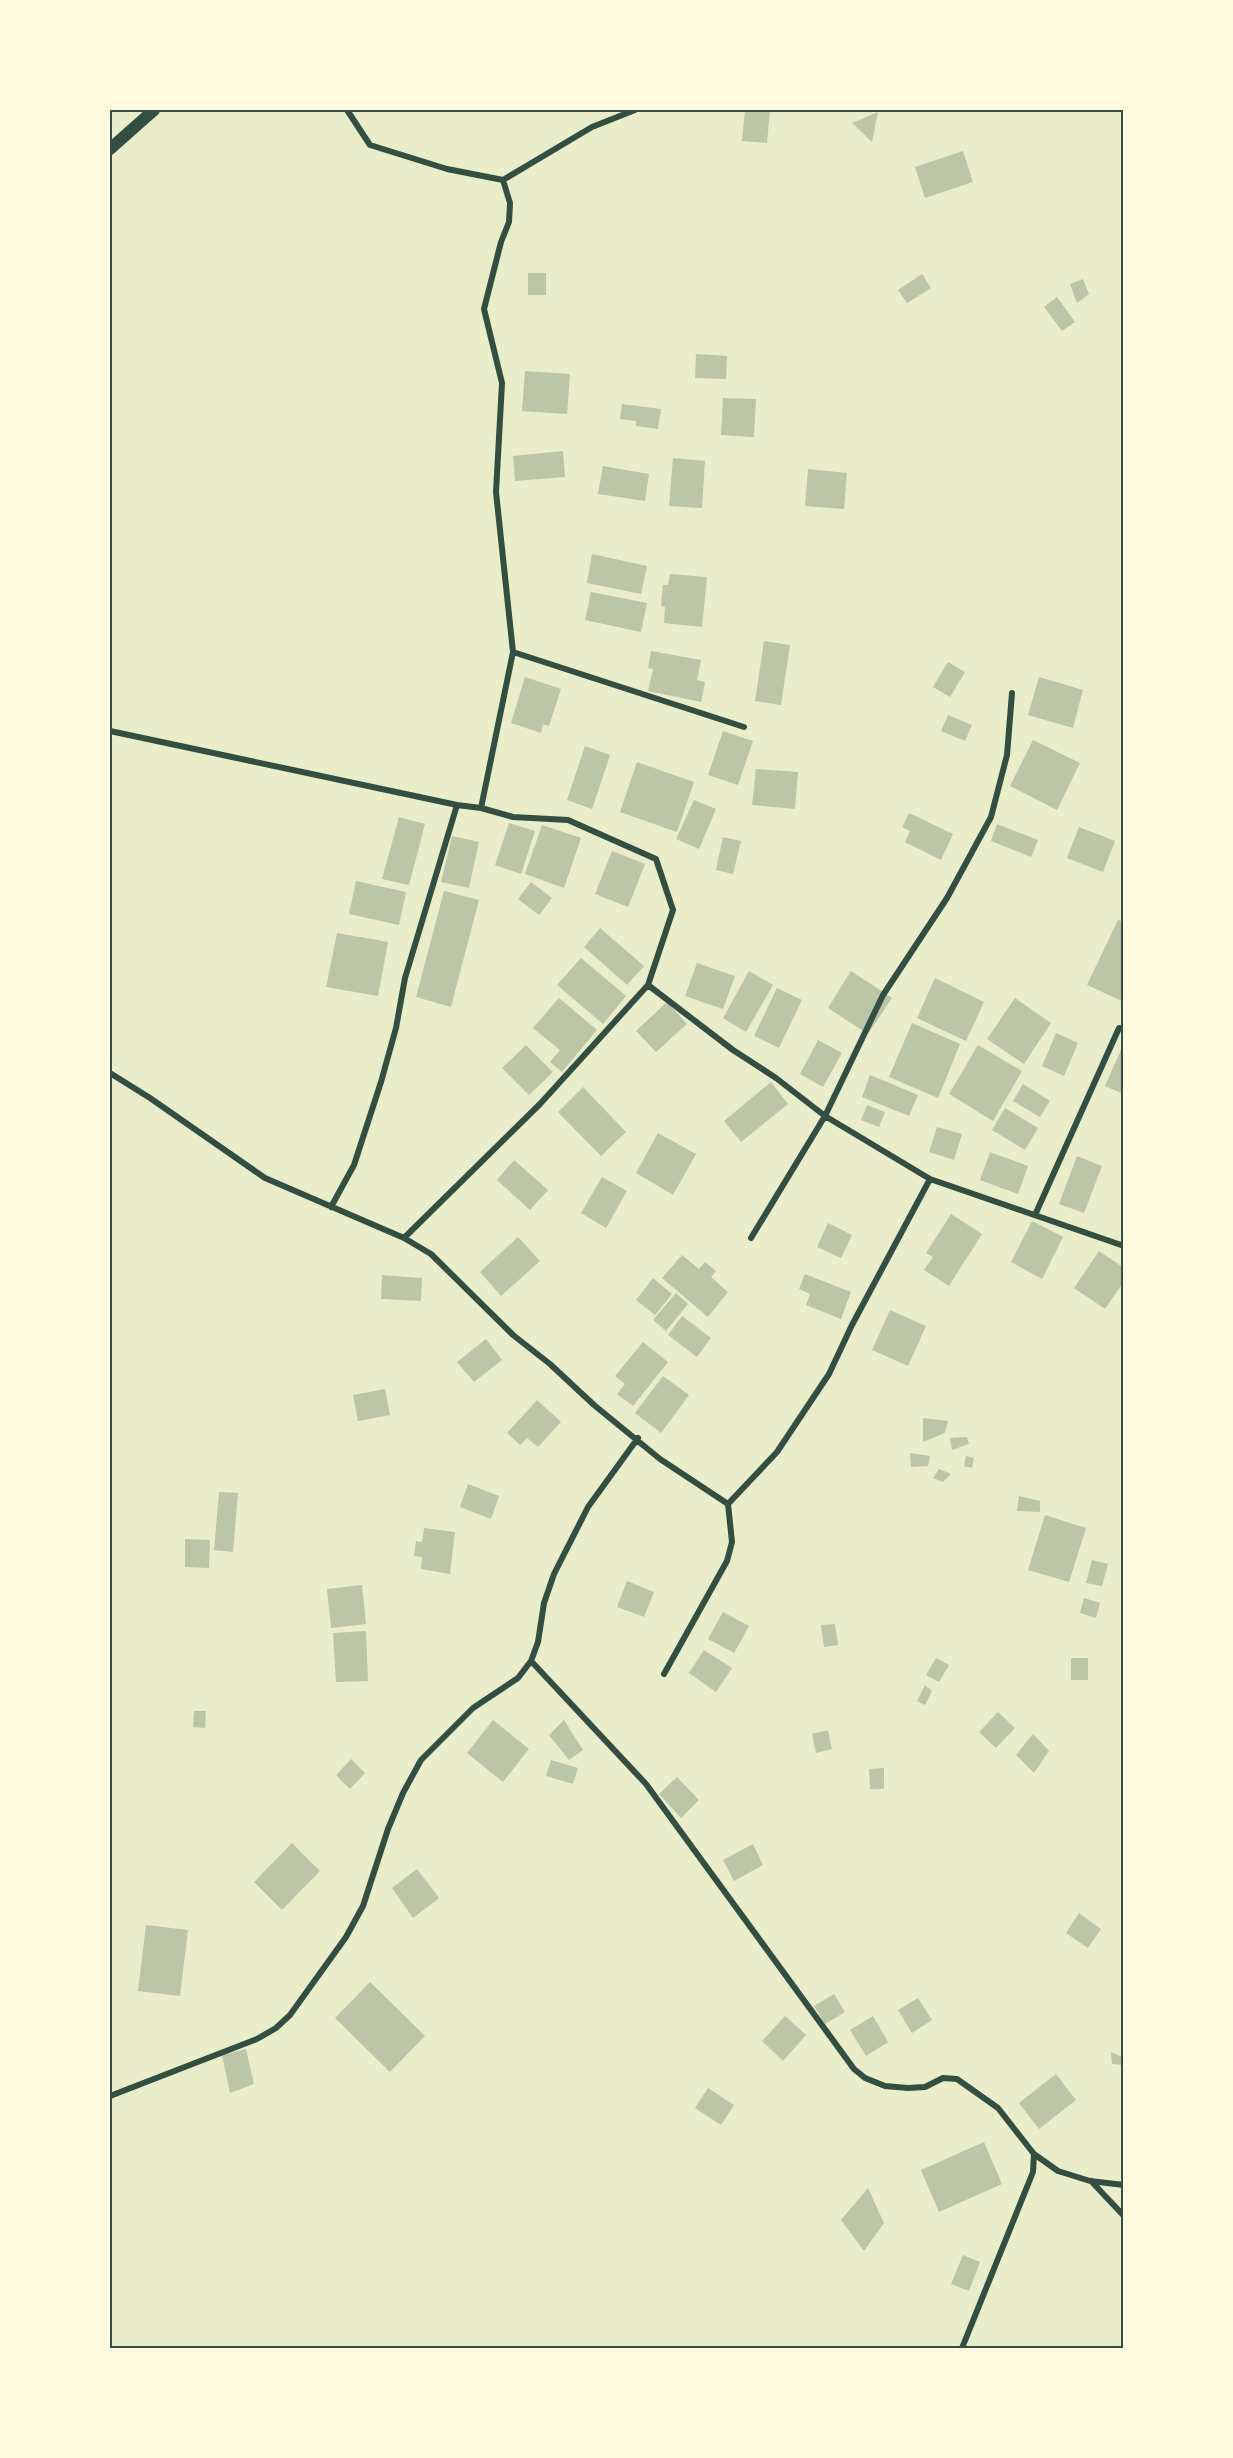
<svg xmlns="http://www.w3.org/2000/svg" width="1233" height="2458" font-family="'Fira Sans Condensed',sans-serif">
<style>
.building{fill:#bcc5a7}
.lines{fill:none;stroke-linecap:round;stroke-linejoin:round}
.minor{stroke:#344e41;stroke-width:6}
.secondary{stroke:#344e41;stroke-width:12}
.neatline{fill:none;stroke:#344e41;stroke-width:2}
</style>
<rect width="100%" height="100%" fill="#e9edc9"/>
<path class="building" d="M745,110h25l-3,33 -25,-2z
M878,112l-6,30 -20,-19z
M963,151l10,31 -48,16 -10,-31z
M528,273h18v22h-18z
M922,274l9,14 -24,15 -9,-13z
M1083,279l6,15 -12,9 -7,-19z
M1057,297l18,25 -13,9 -18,-24z
M696,354l31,2 -1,23 -31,-1z
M525,371l45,3 -3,40 -45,-3z
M723,398l33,1 -2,38 -33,-2z
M622,404l39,5 -3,20 -22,-3v-5l-16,-2z
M563,451l2,26 -50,4 -2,-25z
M673,458l32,3 -3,47 -33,-2z
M603,466l46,8 -4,27 -47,-7z
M808,469l39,4 -3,36 -39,-3z
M592,554l55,12 -6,28 -54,-11z
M670,574l37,3 -5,50 -38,-4 1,-16 -4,-1 2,-21h5z
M591,592l56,11 -6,29 -56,-12z
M764,641l26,4 -9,60 -26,-4z
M651,651l50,9 -4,20 8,2 -4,20 -53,-11 5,-22 -5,-1z
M948,662l17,10 -15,25 -17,-10z
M525,677l36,12 -12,37 -6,-2 -2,9 -30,-10z
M1039,677l44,13 -10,38 -45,-13z
M948,715l24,10 -7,16 -24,-10z
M723,731l30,10 -15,44 -30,-10z
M1033,740l47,23 -23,47 -47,-24z
M585,746l25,9 -18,54 -25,-9z
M637,762l57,20 -17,50 -57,-20z
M756,769l42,3 -3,37 -43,-4z
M694,800l22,9 -17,40 -23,-10z
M909,813l44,21 -12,26 -36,-18 5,-11 -8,-4z
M399,817l26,7 -16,61 -27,-6z
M509,823l26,8 -14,43 -26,-9z
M997,824l41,16 -7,17 -40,-16z
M542,825l39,13 -17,50 -39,-14z
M1079,827l36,14 -12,31 -36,-14z
M452,836l27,6 -10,46 -28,-6z
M723,837l18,4 -8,33 -17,-4z
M612,851l33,13 -17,43 -33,-13z
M356,881l50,11 -7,33 -50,-11z
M531,882l21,16 -13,17 -21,-16z
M444,891l35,9 -28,107 -35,-10z
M1118,920l6,2v80l-37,-17z
M600,928l44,38 -17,19 -43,-38z
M337,933l51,9 -10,54 -52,-9z
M581,958l45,38 -23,28 -46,-39z
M697,963l38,13 -12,33 -38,-13z
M749,971l24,14 -27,47 -23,-14z
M851,971l41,27 -24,36 -40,-26z
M935,978l49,24 -18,39 -49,-23z
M777,988l25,12 -23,48 -25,-12z
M559,998l38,32 -35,42 -12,-10 10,-12 -27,-22z
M1015,998l36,25 -27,41 -37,-25z
M667,1002l20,22 -31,28 -20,-21z
M912,1023l48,21 -22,54 -49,-21z
M1056,1033l22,10 -14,33 -22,-10z
M818,1040l24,13 -19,34 -23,-13z
M1124,1043v51l-19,-8z
M526,1045l27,27 -24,23 -27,-27z
M978,1045l44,26 -29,50 -44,-27z
M870,1075l48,20 -9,21 -47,-19z
M771,1082l17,22 -47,38 -17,-21z
M1023,1084l27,17 -10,16 -27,-16z
M583,1087l43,45 -25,24 -43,-44z
M867,1105l18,7 -6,15 -18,-7z
M1005,1108l33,20 -13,22 -33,-20z
M937,1127l25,7 -8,26 -25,-8z
M658,1133l38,21 -23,41 -37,-22z
M990,1152l38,14 -10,28 -38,-14z
M1077,1156l25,10 -18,47 -25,-9z
M514,1160l34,30 -18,20 -33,-30z
M602,1177l25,14 -21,37 -25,-15z
M951,1214l31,20 -33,52 -25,-16 9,-13 -7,-4z
M1032,1221l31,16 -21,42 -31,-17z
M828,1223l24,12 -11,23 -24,-11z
M518,1237l22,24 -39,35 -21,-24z
M1099,1251l25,17v13l-19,28 -31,-21z
M682,1255l17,14 6,-7 11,9 -5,6 17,15 -20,25 -46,-39z
M805,1274l46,18 -10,27 -35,-14 4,-11 -11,-5z
M382,1275l40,3 -1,23 -40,-2z
M653,1278l19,16 -17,21 -19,-15z
M676,1293l12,11 -22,27 -13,-11z
M890,1310l36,16 -18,40 -36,-16z
M682,1316l29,22 -14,19 -29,-22z
M486,1339l16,21 -28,22 -17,-20z
M643,1342l25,20 -35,44 -16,-12 8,-10 -10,-8z
M663,1376l26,19 -28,38 -26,-20z
M385,1389l5,26 -32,6 -5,-26z
M537,1400l24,22 -23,25 -11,-9 -7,7 -13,-12z
M923,1418l25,3 -3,12 -22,9z
M967,1437l2,7 -17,6 -2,-12z
M910,1453l20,3 -2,10 -17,1z
M966,1456l8,2 -2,10 -8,-2z
M939,1469l12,5 -8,8 -10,-4z
M468,1484l31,12 -8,23 -31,-12z
M219,1492l19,1 -5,59 -19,-2z
M1019,1496l21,5v11l-23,-1z
M1045,1515l41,13 -17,54 -41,-12z
M424,1528l31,4 -5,42 -29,-5 1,-12 -8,-1 2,-15 6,1z
M185,1539l25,1 -1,28 -24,-1z
M1092,1560l16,4 -6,22 -16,-3z
M627,1581l27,11 -10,25 -27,-10z
M362,1585l4,39 -35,4 -4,-39z
M1084,1598l16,5 -4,15 -16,-5z
M723,1612l26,14 -15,27 -26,-14z
M835,1624l3,21 -14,2 -3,-22z
M366,1631l2,50 -32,1 -3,-49z
M704,1650l28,18 -16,24 -27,-19z
M936,1658l13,7 -10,17 -13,-7z
M1071,1658h17v22h-17z
M925,1685l7,6 -7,14 -8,-4z
M194,1711h12l-1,17 -12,-1z
M998,1712l17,16 -19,20 -17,-16z
M493,1720l36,29 -26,33 -36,-29z
M564,1720l19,30 -14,10 -20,-25z
M828,1730l4,19 -16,4 -4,-19z
M1033,1734l16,17 -15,22 -18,-18z
M351,1759l14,14 -15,16 -14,-14z
M551,1760l27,8 -5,16 -27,-8z
M884,1768v21h-14l-1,-20z
M677,1777l22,23 -18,18 -22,-24z
M292,1843l28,28 -38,39 -28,-28z
M753,1844l10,21 -29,16 -11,-21z
M417,1869l22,29 -26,20 -21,-30z
M1079,1913l22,16 -13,19 -22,-15z
M146,1925l42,5 -8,66 -42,-5z
M370,1982l55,54 -35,36 -55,-54z
M834,1994l11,18 -20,12 -11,-18z
M918,1998l14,22 -20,13 -14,-23z
M785,2016l21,19 -23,26 -21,-20z
M873,2016l15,26 -22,14 -16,-26z
M246,2049l8,35 -24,9 -8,-38z
M1111,2052l13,6v7l-12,-1z
M1056,2074l20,26 -37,29 -20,-26z
M708,2088l26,17 -13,20 -26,-17z
M984,2142l18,42 -63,28 -18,-42z
M868,2188l16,35 -20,28 -23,-31z
M963,2255l17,7 -11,29 -18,-7z"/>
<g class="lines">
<path class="minor" d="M347,110l23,35 77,24 56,11 89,-53 43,-17
M503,180l7,23 -1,19 -8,20 -17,67 18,74 -6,109 17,160 -32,156 32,9 55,3 88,39 17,51 -25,75 85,65 43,28 49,38 105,63 194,67
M513,652l231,75
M110,731l347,74 24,3
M110,1073l40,25 115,80 139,60 27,16 82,81 37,29 44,41 66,54 68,45 4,38 -5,19 -63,113
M331,1207l23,-42 27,-83 15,-54 9,-50 52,-173
M1035,1215l84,-187 5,1
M404,1238l136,-134 108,-119
M751,1238l74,-122 58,-121 64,-97 44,-81 16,-62 5,-62
M728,1504l49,-52 52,-78 23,-49 78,-146
M531,1661l115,123 208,285 11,9 20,8 23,2 17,-1 18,-9 14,1 41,29 36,46 24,17 32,10 34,4
M110,2096l147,-57 19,-11 14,-13 56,-78 17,-31 25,-77 15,-36 18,-33 52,-52 45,-30 13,-17 7,-19 6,-39 10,-29 34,-67 50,-69
M1091,2181l33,35
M962,2348l71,-176 1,-18"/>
<path class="secondary" d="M110,149l44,-39"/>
</g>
<rect width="1233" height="2458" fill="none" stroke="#fefae0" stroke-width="222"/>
<rect x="111" y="111" width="1011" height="2236" class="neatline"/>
</svg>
